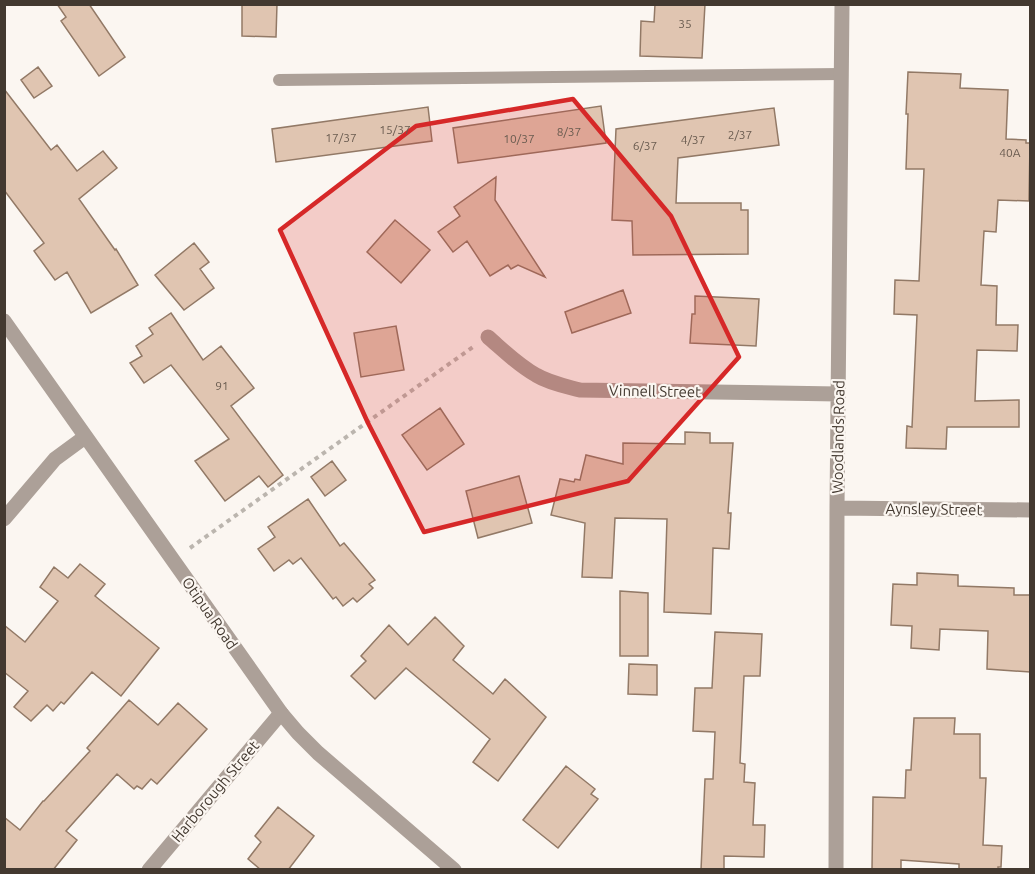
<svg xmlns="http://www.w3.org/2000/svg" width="1035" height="874" font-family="Ubuntu,sans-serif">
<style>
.building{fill:#e0c5b1;stroke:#927966;stroke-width:1.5}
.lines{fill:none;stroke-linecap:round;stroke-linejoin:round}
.path{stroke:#bbb5ae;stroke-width:4;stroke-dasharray:4.5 4.5;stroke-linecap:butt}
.service{stroke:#aca098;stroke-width:12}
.minor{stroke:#aca098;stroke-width:15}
.tertiary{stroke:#aca098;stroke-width:15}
.marked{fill:#d62828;fill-opacity:0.2;stroke:#d62828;stroke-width:4.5;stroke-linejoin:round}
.labels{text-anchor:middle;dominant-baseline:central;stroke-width:4.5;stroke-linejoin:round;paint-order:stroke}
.number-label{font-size:12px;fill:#6a5c50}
.street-label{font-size:15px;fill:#433930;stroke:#fbf6f1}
</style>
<rect width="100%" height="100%" fill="#fbf6f1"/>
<path class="building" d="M57,4h32l36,53 -26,19 -38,-55 5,-4z
M242,4h35l-1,33 -34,-1z
M655,4h50l-3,54 -62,-2 1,-35 13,1z
M38,67l14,19 -18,12 -13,-18z
M908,72l53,2 -1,14 48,2 -2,49 20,1v3h4l-1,58 -31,-1 -2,32 -12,-1 -3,54 16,1 -1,39h22l-1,26 -40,-1 -2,51 44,-1v27h-72l-1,22 -40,-1 1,-22 5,1 5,-112 -23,-1 1,-34 24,1 5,-112h-18l2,-55h-2z
M4,89l47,61 6,-5 20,26 26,-20 14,17 -38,31 36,51 1,-1 22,36 -47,28 -24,-41 -12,8 -21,-29 10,-8 -40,-53z
M601,106l5,37 -148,20 -5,-35z
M428,107l4,34 -156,21 -4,-33z
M774,108l5,37 -101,13 -2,45h65v7h7v44l-115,1 -1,-34 -20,-1 4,-91z
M496,177l-1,23 50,77 -27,-12 -7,4 -3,-4 -18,11 -23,-35 -14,11 -15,-20 22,-16 -6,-9z
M395,220l35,30 -29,33 -34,-31z
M194,243l15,19 -9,7 14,19 -30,22 -29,-35z
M623,290l8,23 -59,20 -7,-21z
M695,296l64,3 -3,47 -66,-3 2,-29h3z
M171,313l32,47 18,-14 33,42 -23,18 52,69 -15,12 -9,-11 -34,25 -30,-40 34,-22 -58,-74 -27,18 -14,-20 12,-7 -6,-10 17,-12 -4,-6z
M396,326l8,44 -43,7 -7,-44z
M440,408l24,36 -37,26 -25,-35z
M685,432l25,1v10h23l-5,70h3l-2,36 -16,-1 -2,66 -47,-2 3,-93 -52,-1 -3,60 -30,-1 3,-54 -34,-8 9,-36 14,3 1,-3 5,1 6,-25 37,9v-21l62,1z
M332,461l14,19 -21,16 -14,-19z
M519,476l13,47 -54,15 -12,-47z
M308,499l32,47 4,-3 31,37 -6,4 4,4 -16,14 -4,-4 -10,8 -7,-9 -3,2 -32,-41 -8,6 -4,-4 -15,11 -16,-22 17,-12 -7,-10z
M80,564l25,20 -10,12 64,52 -38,48 -29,-24 -28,32 -3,-2 -8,9 -6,-6 -16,16 -17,-14 14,-16 -24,-19v-47l21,17 33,-41 -18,-14 14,-20 14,11z
M917,573l41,2v11l56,2v7h16v77l-43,-3 1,-38 -48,-2 -1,21 -28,-2 1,-22 -21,-1 2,-41 24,1z
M620,591l28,2v63h-28z
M435,617l29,29 -11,14 40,34 12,-15 41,38 -48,64 -25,-19 17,-23 -84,-71 -31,31 -24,-23 15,-15 -5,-5 28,-31 19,20z
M715,632l47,2 -2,42h-16l-4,87 5,1 -1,18 11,1 -2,42h12l-1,32 -40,-1v14h-23l4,-91h8l2,-47 -22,-1 2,-43h17z
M629,664l28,1v30l-29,-1z
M129,700l29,25 20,-22 29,26 -50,55 -6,-5 -9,10 -5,-3 -3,3 -17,-15 -51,57 11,9 -24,30h-49v-53l16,13 23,-29h1l46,-50 -3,-3z
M914,718h41l-1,16h26v44h6l-3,67 19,1 -1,21h-3v3l-39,-1v-5l-58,-4v10h-29l1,-73 32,1 1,-28h5z
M566,766l29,23 -4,5 7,5 -40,49 -35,-28z
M278,807l36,29 -26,34h-27l-13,-11 13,-17 -6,-6z"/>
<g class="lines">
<path class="path" d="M190,548l283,-201"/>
<path class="service" d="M279,80l563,-6"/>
<path class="minor" d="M488,337c15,13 30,28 48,38 13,8 29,11 44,15l258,4
M837,508l193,2
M4,519l51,-60 30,-22
M149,870l132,-157
M836,870l1,-362 5,-504"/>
<path class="tertiary" d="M4,321l277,392 17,20 20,20 136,117"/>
</g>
<path class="marked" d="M573,99l98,117 68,141 -111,124 -204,51 -56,-109 -88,-193 136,-104z"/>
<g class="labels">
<g class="number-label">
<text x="685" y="23">35</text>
<text x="395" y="129">15/37</text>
<text x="569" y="131">8/37</text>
<text x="740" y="134">2/37</text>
<text x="341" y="137">17/37</text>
<text x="519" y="138">10/37</text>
<text x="693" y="139">4/37</text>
<text x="645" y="145">6/37</text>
<text x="1010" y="152">40A</text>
<text x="222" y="385">91</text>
</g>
<g class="street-label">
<text transform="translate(655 391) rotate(1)">Vinnell Street</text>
<text transform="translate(838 437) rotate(-89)">Woodlands Road</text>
<text transform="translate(934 509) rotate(1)">Aynsley Street</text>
<text transform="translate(210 613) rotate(55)">Otipua Road</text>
<text transform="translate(215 791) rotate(-50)">Harborough Street</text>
</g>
</g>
<rect width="1035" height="874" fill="none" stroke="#433930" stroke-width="12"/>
</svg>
